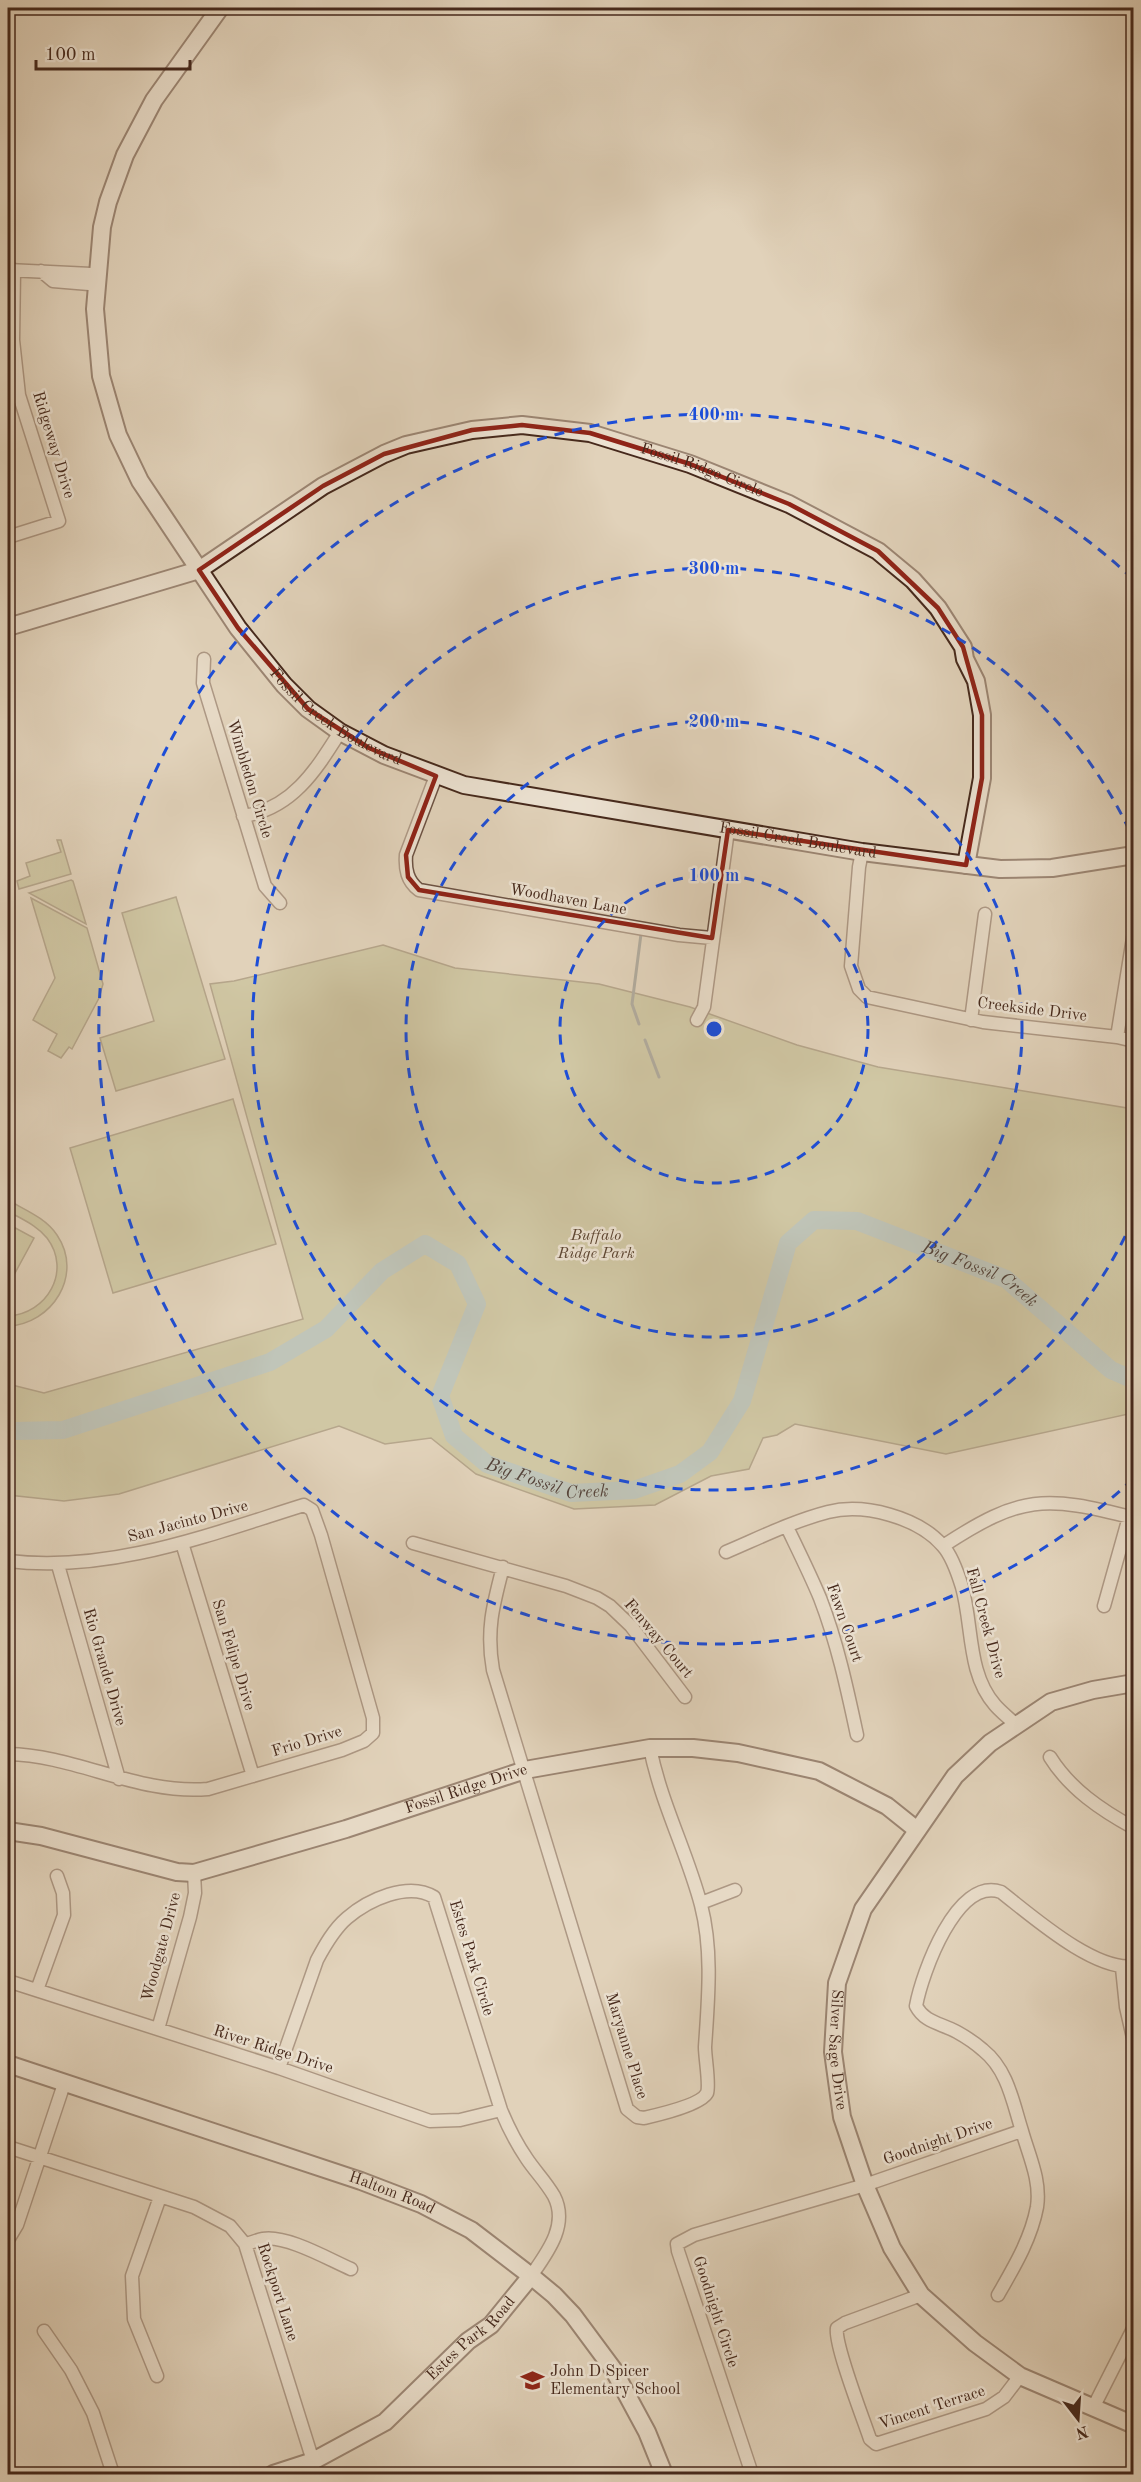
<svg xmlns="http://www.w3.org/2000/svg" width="1141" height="2482" font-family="'Old Standard TT',serif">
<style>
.green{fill:#baba8b;stroke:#807254;stroke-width:1.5}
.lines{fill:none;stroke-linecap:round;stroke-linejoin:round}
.stream{stroke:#777d7a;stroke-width:3}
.river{stroke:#97b5b9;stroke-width:18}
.street-casing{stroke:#6d5344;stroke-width:15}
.secondary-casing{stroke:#46291c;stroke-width:20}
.street{stroke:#ece2d2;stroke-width:12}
.secondary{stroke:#ece2d2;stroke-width:16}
.marked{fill:none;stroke:#8f2418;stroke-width:4.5;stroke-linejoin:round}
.ring{fill:none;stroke:#1d4ed8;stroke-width:3;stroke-dasharray:10 8}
.labels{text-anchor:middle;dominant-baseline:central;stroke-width:5;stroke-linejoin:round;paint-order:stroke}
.street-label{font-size:16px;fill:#46291c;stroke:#ece2d2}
.park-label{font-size:16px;font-style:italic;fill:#5d4632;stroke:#ece2d2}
.poi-label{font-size:16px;fill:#46291c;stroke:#ece2d2;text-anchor:start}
.water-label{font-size:18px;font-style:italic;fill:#56453b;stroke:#ece2d2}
.centre{fill:#1d4ed8;stroke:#ece2d2;stroke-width:3}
.ring-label{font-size:18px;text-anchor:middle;font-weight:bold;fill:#1d4ed8;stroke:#ece2d2;stroke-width:5;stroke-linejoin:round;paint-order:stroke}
</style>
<rect width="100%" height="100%" fill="#e1d2ba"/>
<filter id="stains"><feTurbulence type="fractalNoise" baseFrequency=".00333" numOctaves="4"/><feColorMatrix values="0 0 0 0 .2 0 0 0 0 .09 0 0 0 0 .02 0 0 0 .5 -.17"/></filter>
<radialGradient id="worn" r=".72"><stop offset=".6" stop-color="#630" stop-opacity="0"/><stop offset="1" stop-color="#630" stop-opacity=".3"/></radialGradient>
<path class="green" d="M57,840h4l10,34 -52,15 -2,-8 13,-5 -4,-13 35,-11z
M71,880l2,1 13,43 -57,-31z
M176,897l49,162 -109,32 -16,-53 54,-17 -32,-108z
M31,898l56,30 16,56 -4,14 -27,51 -3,-2 -8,11 -13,-7 9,-17 -24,-14 22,-42z
M383,945l72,23 144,16 91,23 107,38 81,22 255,42v304l-187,41 -151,-30 -18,11 -14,3 -14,31 -38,7 -56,29 -81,4 -98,-35 -45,-36 -46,6 -46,-18 -220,68 -55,7 -56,-6v-111l36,9 259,-74 -93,-335 24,-3z
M233,1099l43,145 -163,49 -43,-145z
M8,1200c17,10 38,18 49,35 27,40 -5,89 -49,91v-10c39,-2 64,-45 39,-78 -10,-13 -26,-19 -39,-27z
M8,1224l26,14 -26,48z"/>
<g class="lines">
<path class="stream" d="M639,1024l-7,-20 9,-70
M645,1040l14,37
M8,1181v-1"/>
<path class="river" id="s1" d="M8,1429l7,2 48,-1 207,-68 56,-33 56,-58 43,-27 33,20 19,40 -37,92 14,40 33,28 84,29 63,-3 46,-16 30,-22 32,-51 46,-158 26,-23 43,1 149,58 105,91 23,10"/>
<defs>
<path id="street" d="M8,270l83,4 2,6
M41,271l12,10 36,3 4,-4h4
M8,537l51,-16 -40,-126 -6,-55 1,-70
M204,659l-1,24 62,203 15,17
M436,776l-30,79c-1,14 1,26 13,35l260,45 33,3
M243,816c49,-7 73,-46 97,-84
M862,852l-3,15 -8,99 8,23 8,8 116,25 134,15 17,4
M697,1020l7,-13 24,-177
M971,1020l14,-106
M1117,1037l17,-105
M787,1527c11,23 23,47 33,71 17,44 27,90 37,137
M182,1543l71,233
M413,1543l153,43 31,12 13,8 21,20 54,71
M943,1546c78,-51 101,-51 191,-28
M726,1552c33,-14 67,-31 102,-40 36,-9 90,5 115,34 9,10 15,28 19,41 11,39 5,86 33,118 6,7 14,13 20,19
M8,1561c102,12 200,-26 296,-56l8,5 9,25 52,183v15l-9,8 -22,9 -134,39c-70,6 -132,-34 -200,-35
M58,1565l61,214
M503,1567c-10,38 -17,64 -10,103l134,439 10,8 7,1c13,-3 57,-13 63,-25 3,-8 -2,-35 -2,-46 3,-46 8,-96 -4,-142 -14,-53 -40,-102 -51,-157
M1104,1606l25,-89
M1050,1757c20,32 51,53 84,71
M701,1903l34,-13
M1122,1968l4,39 8,35
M8,1981l271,87 151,53 30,-1 41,-10
M37,1990l27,-75 -1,-22 -6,-17
M158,2029l32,-112 5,-24 -1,-20
M279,2068l38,-108c8,-15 17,-31 30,-42 21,-18 61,-37 87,-21l67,213c7,17 15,33 26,49 8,12 19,23 27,37 15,29 -7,57 -23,80
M8,2147l186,60 36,19 15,18 68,217
M8,2240l9,-15 47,-141
M245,2244c6,-1 12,-4 18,-5 24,-4 65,20 88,30
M921,2295l-76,28 -8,5c-3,16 26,90 33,111l6,5 110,-35 18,-12 16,-21
M998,2295c16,-28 33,-56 39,-88 4,-27 -8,-51 -15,-76 -9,-28 -14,-61 -39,-81 -8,-7 -17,-13 -26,-18 -16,-9 -32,-9 -41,-26 6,-33 41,-130 85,-114 31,24 94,80 133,74
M44,2331l27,39 22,43 20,61
M157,2376l-23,-57 -2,-43 28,-79
M1094,2406l40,-79
M752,2474l-74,-223 -1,-7 17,-9 171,-50 156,-54"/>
<g id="secondary">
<path id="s2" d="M220,8l-66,92 -29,55 -17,47 -6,25 -7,82 6,67 17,59 22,46 98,147 46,57 24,24 32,23 44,23 80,30 398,67 138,17 52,-1 82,-13"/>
<path id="s3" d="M8,627l191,-57 124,-84 61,-32 22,-9 66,-15 50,-5 68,8 100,31 99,40 89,47 35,29 25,28 25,39 2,12 11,22 6,34v63l-16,87"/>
<path id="s4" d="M1134,1683l-41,7 -42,12 -61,41 -35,33 -92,133 -26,74 -4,69 9,65 23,68 27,63 29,47 54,48 45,33 114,49"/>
<path id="s5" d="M8,1831l33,5 136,36 17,1 152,-44 179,-59 125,-22h43l45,5 81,18 68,35 30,24"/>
<path id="s6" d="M8,2064l353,117 60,23 50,26 60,46 23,19 19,20 40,54 34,63 17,42"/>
<path id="s7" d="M273,2474l40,-13 72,-39 83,-81 23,-16 40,-49"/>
</g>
</defs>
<use href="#street" class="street-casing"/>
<use href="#secondary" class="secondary-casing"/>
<use href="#street" class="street"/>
<use href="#secondary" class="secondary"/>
</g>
<path d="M0 0H1141V2482H0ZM522,425l68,8 100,31 99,40 89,47 60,57 25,39 19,68v63l-16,87 -238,-35 -16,108 -293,-48 -11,-13 -2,-22 30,-79 -67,-28 -61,-39 -70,-81 -39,-58 124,-84 61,-32 88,-24z" fill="#e1d2ba" fill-opacity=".55" fill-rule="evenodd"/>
<path class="marked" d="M522,425l68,8 100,31 99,40 89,47 60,57 25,39 19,68v63l-16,87 -238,-35 -16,108 -293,-48 -11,-13 -2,-22 30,-79 -67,-28 -61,-39 -70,-81 -39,-58 124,-84 61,-32 88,-24z"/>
<g class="ring">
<circle cx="714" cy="1029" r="154"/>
<circle cx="714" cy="1029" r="308"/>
<path d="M1133 1220A461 461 0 1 1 1133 838"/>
<path d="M1133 1479A615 615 0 1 1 1133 579"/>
</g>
<defs>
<symbol id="school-bare" viewBox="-9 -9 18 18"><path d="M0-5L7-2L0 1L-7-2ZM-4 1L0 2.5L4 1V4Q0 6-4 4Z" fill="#8f2418" stroke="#ece2d2" stroke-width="2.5" paint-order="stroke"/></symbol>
</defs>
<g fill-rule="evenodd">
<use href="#school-bare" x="516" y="2364" width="33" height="33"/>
</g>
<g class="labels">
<g class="street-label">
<text transform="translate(53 445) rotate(73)">Ridgeway Drive</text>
<text stroke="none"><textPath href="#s3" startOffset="746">Fossil Ridge Circle</textPath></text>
<text stroke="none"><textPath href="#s2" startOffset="824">Fossil Creek Boulevard</textPath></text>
<text transform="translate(249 779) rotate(73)">Wimbledon Circle</text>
<text stroke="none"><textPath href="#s2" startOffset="1310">Fossil Creek Boulevard</textPath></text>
<text transform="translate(568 900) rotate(10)">Woodhaven Lane</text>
<text transform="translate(1032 1010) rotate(7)">Creekside Drive</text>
<text transform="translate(188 1522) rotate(-15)">San Jacinto Drive</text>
<text transform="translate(844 1623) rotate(71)">Fawn Court</text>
<text transform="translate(985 1623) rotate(75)">Fall Creek Drive</text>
<text transform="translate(658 1639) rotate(50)">Fenway Court</text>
<text transform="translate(233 1655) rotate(73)">San Felipe Drive</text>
<text transform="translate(104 1667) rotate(74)">Rio Grande Drive</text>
<text transform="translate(307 1742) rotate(-17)">Frio Drive</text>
<text stroke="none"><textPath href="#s5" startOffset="476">Fossil Ridge Drive</textPath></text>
<text transform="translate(162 1947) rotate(-75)">Woodgate Drive</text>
<text transform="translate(471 1958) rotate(73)">Estes Park Circle</text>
<text transform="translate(626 2046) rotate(73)">Maryanne Place</text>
<text transform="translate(273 2050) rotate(18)">River Ridge Drive</text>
<text stroke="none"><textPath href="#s4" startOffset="514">Silver Sage Drive</textPath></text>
<text transform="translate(938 2142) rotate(-19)">Goodnight Drive</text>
<text stroke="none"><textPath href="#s6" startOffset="405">Haltom Road</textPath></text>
<text transform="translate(277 2292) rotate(72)">Rockport Lane</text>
<text transform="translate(715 2312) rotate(72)">Goodnight Circle</text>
<text stroke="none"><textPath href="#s7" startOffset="244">Estes Park Road</textPath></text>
<text transform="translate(932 2408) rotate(-18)">Vincent Terrace</text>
</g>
<g class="park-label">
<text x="596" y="1236">Buffalo<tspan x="596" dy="18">Ridge Park</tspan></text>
</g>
<g class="poi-label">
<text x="550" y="2372">John D Spicer<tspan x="550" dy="18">Elementary School</tspan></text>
</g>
<g class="water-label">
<text stroke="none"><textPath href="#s1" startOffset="1412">Big Fossil Creek</textPath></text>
<text stroke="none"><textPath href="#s1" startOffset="800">Big Fossil Creek</textPath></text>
</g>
</g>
<circle cx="714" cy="1029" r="9" class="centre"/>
<g class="ring-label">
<text x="714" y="420">400 m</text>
<text x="714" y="574">300 m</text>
<text x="714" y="727">200 m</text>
<text x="714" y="881">100 m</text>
</g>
<rect width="1141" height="2482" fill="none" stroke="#e1d2ba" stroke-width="30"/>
<rect x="9" y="9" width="1123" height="2464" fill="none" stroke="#46291c" stroke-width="3"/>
<rect x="15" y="15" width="1111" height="2452" fill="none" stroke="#46291c" stroke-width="1.5"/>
<g transform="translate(1078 2419) rotate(163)" stroke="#ece2d2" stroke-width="4.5" paint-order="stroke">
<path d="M0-4.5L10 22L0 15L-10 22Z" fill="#46291c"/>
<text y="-9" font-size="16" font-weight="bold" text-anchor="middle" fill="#46291c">N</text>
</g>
<path d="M36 60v9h154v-9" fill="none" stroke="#46291c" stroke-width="3"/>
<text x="45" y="60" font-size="18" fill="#46291c" stroke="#ece2d2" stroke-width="4.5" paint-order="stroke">100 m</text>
<rect width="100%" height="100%" filter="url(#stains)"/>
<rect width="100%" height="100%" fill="url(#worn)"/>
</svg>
